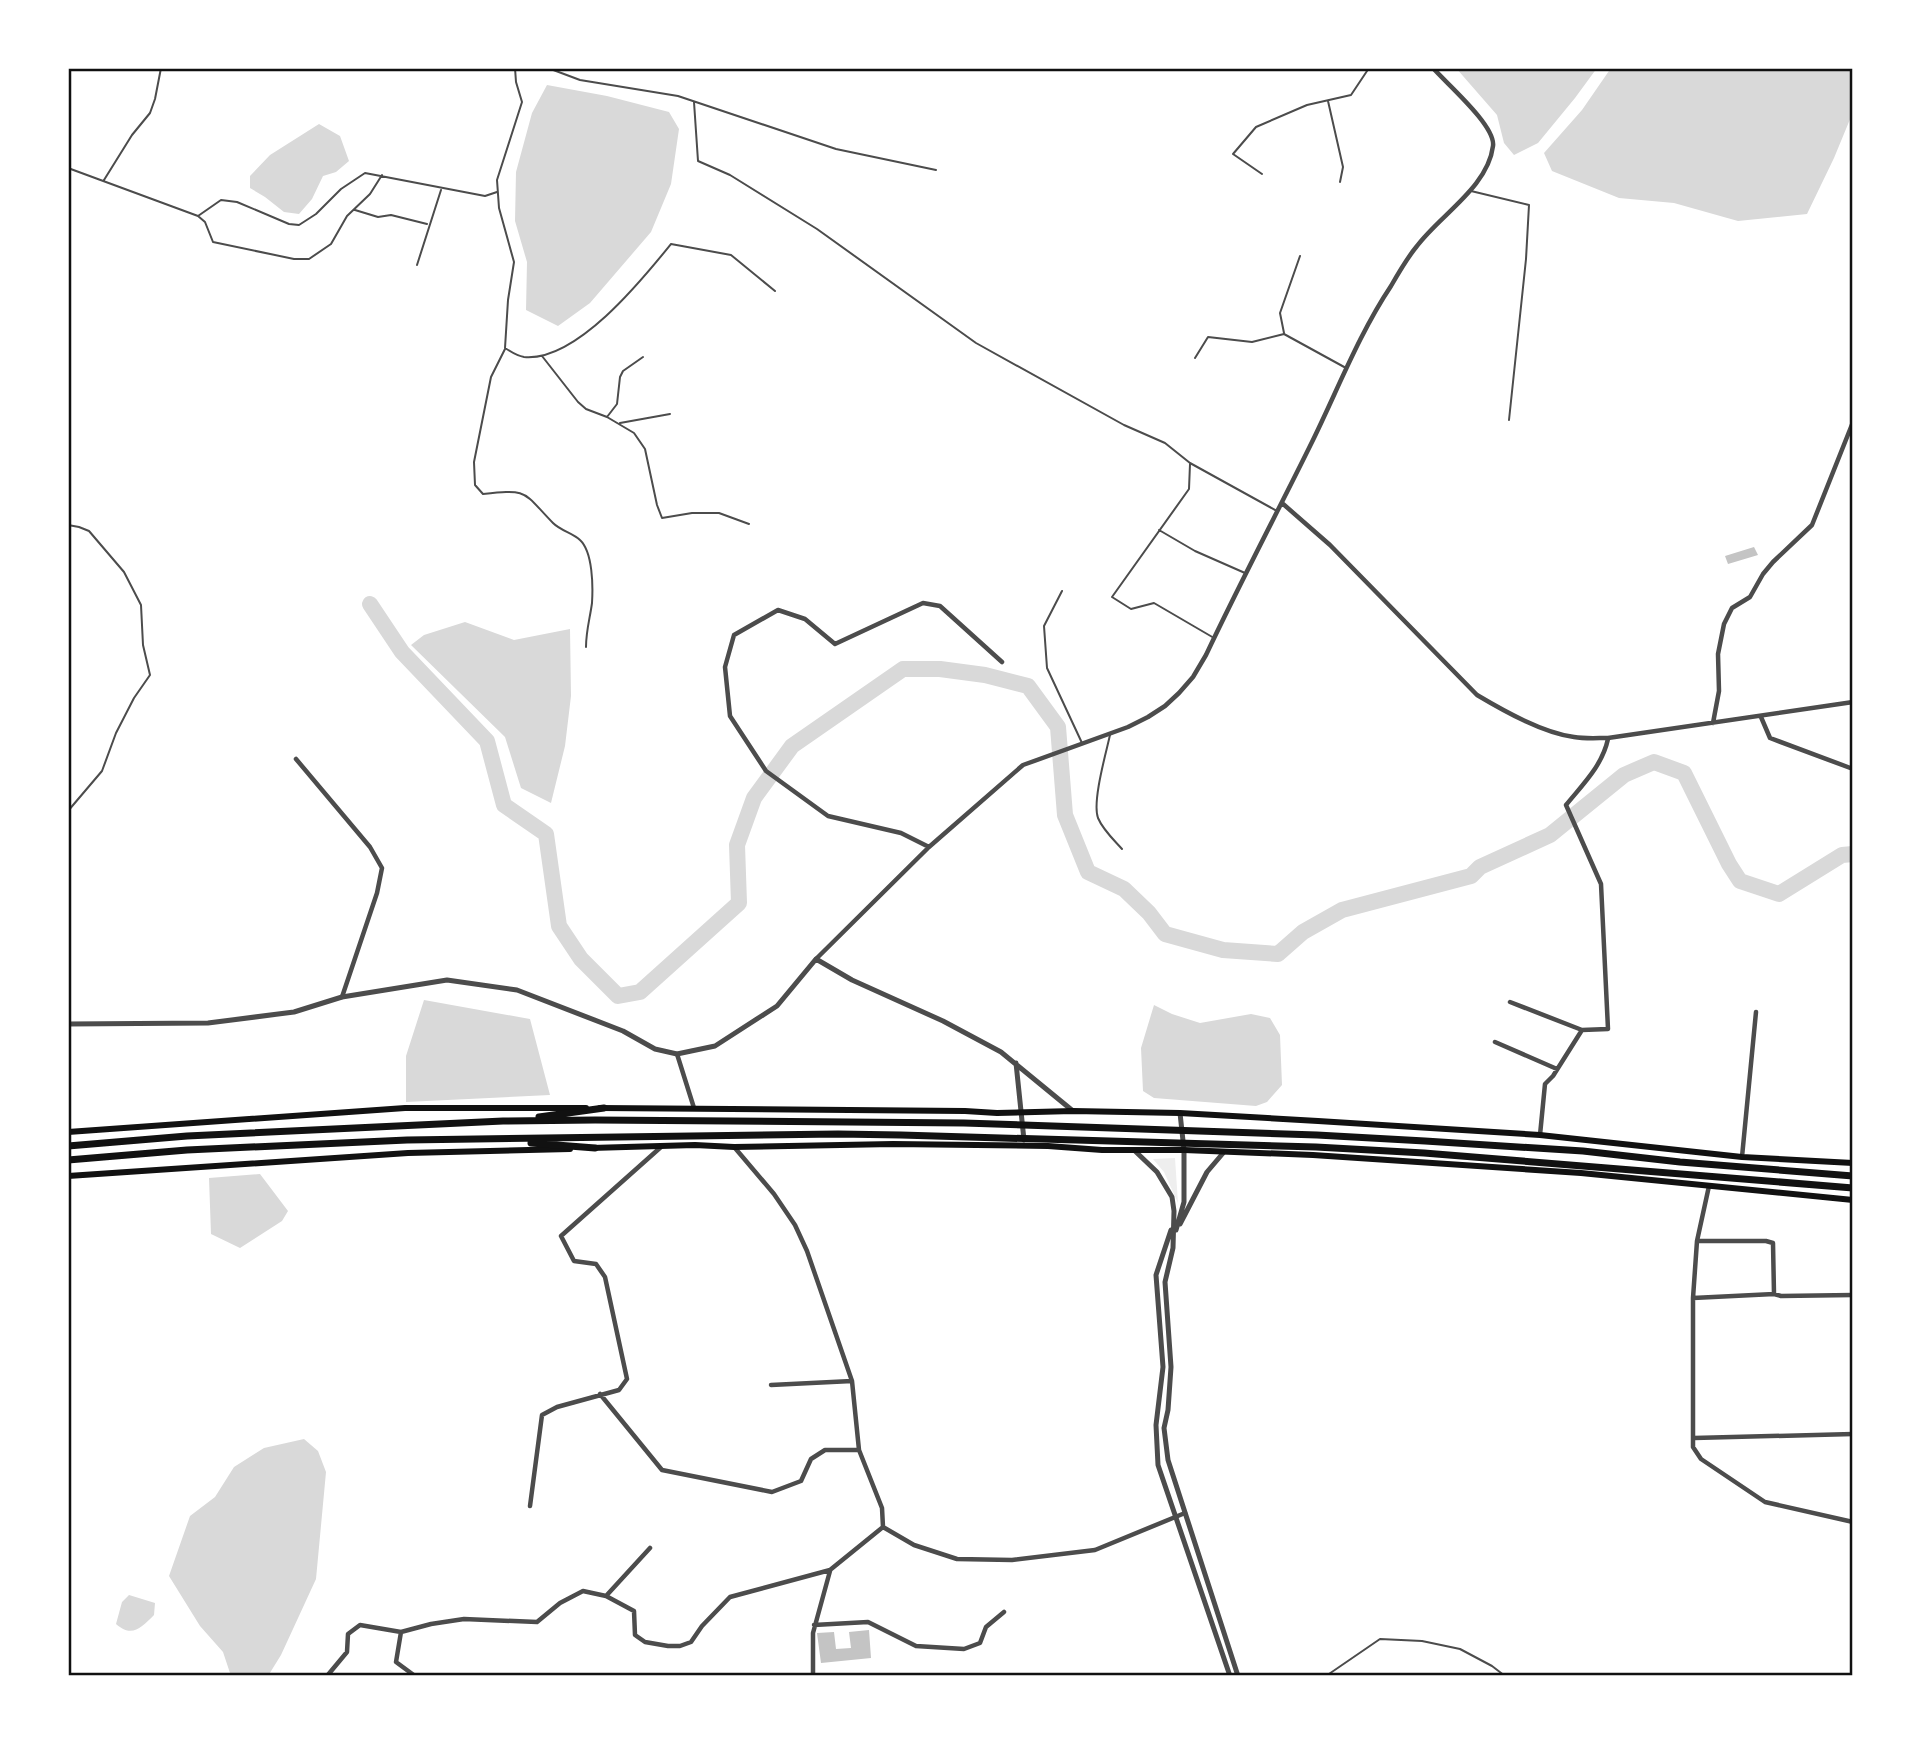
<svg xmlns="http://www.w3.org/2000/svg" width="1921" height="1744" font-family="Raleway,sans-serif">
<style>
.green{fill:#eee}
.water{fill:#d9d9d9}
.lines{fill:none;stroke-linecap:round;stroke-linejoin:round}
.river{stroke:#d9d9d9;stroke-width:16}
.building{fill:#c4c4c4}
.service{stroke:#4c4c4c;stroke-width:2}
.minor{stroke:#4c4c4c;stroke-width:4.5}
.tertiary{stroke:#4c4c4c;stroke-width:5}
.primary{stroke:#111;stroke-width:6}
.trunk{stroke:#111;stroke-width:7}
.neatline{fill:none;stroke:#111;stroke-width:2.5}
</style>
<rect width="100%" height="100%" fill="#fff"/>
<path class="green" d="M1175,1158l3,45 -14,-31 -11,-13z"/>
<path class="water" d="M1456,68h141l-22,30 -37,45 -24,12 -10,-12 -7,-28z
M1611,68h242v44l-19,46 -27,56 -69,7 -64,-18 -55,-5 -67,-27 -8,-18 38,-43z
M547,85l60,11 62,16 10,17 -8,55 -20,48 -61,71 -32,23 -32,-16 1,-48 -12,-41 1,-49 16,-59z
M319,124l21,12 9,25 -13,11 -13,4 -11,23 -13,15 -15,-2 -19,-15 -15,-9v-12l20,-21z
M465,622l49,18 56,-11 1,67 -6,50 -14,57 -30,-15 -16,-51 -94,-92 13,-10z
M424,1000l106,19 20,76 -144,7v-46z
M1154,1005l18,9 28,9 51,-9 19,4 10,17 2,50 -15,17 -11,4 -102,-8 -11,-7 -2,-43z
M260,1174l28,37 -6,10 -42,27 -29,-14 -2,-56z
M304,1439l14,12 8,21 -10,107 -35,76 -13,21h-37l-8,-24 -23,-26 -31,-50 21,-60 25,-19 19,-30 30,-19z
M129,1595l26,8 -1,12c-13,13 -22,23 -38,9l6,-22z"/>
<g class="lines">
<path class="river" d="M370,604l32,48 85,89 17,64 42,29 13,92 22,33 37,37 22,-4 99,-89 -2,-58 17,-47 38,-52 111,-77h37l45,6 43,11 30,41 7,88 23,57 36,17 25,24 16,21 58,16 55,4 25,-22 39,-22 129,-34 9,-9 70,-32 74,-60 30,-13 30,11 45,91 11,17 39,13 63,-39 11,-1"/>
</g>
<path class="building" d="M1754,547l4,8 -30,9 -3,-8z
M869,1630l2,28 -50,5 -4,-30 17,-1 2,17 15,-1 -2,-16z"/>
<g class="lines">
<path class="service" d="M515,68l1,14 6,20 -25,78 2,28 15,54 -6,38 -3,48c6,4 12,8 19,9 52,5 118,-77 147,-113l60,11 44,36
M548,68l32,12 98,16 158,53 100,21
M1328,101l15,66 -3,15
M694,102l4,59 32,14 87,54 159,114 148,82 41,18 25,20 87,48
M68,168l130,48 7,6 8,20 81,17h15l22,-15 16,-28 23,-22 12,-19
M1262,174l-29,-20 23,-27 51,-22 44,-10 18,-27
M104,180l28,-45 18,-22 5,-14 6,-31
M1471,191l58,14 -3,54 -17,161
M355,210l23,7 13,-2 36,9
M198,216l23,-16 16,2 52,22 10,1 17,-11 25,-25 24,-16 120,23 12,-4
M417,265l24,-75
M1284,333l-4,-20 20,-57
M505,349l-14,28 -17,85 1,23 8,9c46,-5 39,-3 70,29 8,8 20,10 27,17 13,12 13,47 12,63 -2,15 -6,28 -6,44
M542,356l36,46 8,7 21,8 27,16 11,16 12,56 5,13 30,-5h27l30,11
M1195,358l13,-21 44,5 32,-8 62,34
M607,417l10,-13 3,-27 3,-6 20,-14
M620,423l50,-9
M1190,464l-1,25 -77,108 19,12 23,-6 60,35
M68,525l11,2 10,4 35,41 17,33 2,40 7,30 -16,23 -18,35 -14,38 -34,40
M1159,530l36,21 50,22
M1062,591l-18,35 3,42 35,75
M1110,735c-4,18 -18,67 -12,83 5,12 16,22 24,31
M1326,1676l54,-37 42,2 38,8 32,17 13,10"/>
<path class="minor" d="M1282,503l48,42 147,150c27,16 66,38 97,42 11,2 23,1 34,1l245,-36
M1761,717l9,21 83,31
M1713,723l6,-32 -1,-37 6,-30 8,-16 18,-11 13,-23 10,-12 39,-37 41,-103
M296,759l74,88 12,21 -5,25 -35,104
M929,847l-28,-14 -73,-17 -62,-45 -36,-55 -5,-49 9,-32 44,-25 27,9 30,25 88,-41 17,3 62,56
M816,959l113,-112 94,-82 105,-38 20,-10 17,-11 14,-13 14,-16 13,-22c34,-72 71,-142 106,-213 26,-53 47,-108 79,-156 8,-14 16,-28 26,-40 23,-31 71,-59 76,-100 3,-20 -46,-62 -60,-78
M1510,1002l72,28
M1495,1042l62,27
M677,1054l17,54
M1540,1135l5,-51 8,-8 29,-46 26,-1 -7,-145 -35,-79c17,-21 36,-39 42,-66
M735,1148l39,46 21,31 12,26 45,130 7,69 23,58 1,19
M1742,1157l14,-145
M1709,1186l-12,55 -4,57v149l8,12 64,43 88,20
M1697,1241h69l7,2 1,51
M1693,1298l81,-4 7,2 72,-1
M771,1385l81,-4
M600,1394l62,76 110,22 29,-11 10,-22 14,-9h34
M1694,1438l159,-4
M530,1506l12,-91 15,-8 62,-17 8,-11 -22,-102 -9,-13 -22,-3 -13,-25 100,-89
M883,1527l31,18 43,14 55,1 83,-10 90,-37
M606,1596l44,-48
M814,1625l54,-3 48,24 48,3 16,-6 6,-16 18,-15
M401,1632l-5,30 19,14
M327,1676l20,-24 1,-18 12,-9 41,7 30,-8 33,-5 73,3 23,-19 23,-12 23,5 28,15 1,24 10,7 23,4h12l11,-4 11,-16 28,-29 100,-27 53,-43
M813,1676v-43l17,-62"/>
<path class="tertiary" d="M68,1024l140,-1 86,-11 48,-15 105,-17 70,10 106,41 32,18 22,5 38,-8 62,-40 39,-47 36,21 91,41 58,31 72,59
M1016,1063l8,77
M1135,1151l22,21 15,25 2,14 -1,37 -8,34 6,85 -3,43 -4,18 4,32 70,216
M1180,1224l27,-52 17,-20
M1171,1230l-15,45 7,92 -7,58 2,40 72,211
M1176,1230l8,-28v-52l-4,-37"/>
<path class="primary" d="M600,1108l365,3 32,2 76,-2 107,2 138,8 222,14 202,22 111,6
M68,1132l337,-24h181
M591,1148l104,-3 39,2 159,-3 155,2 54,4h82l129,5 268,18 272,27
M68,1176l340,-23 162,-4"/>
<path class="trunk" d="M539,1117l65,-9
M531,1143l64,5
M68,1146l119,-10 316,-15 92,-1 369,3 353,12 108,6 158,10 97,11 173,14
M68,1160l119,-10 220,-10 431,-6 63,1 415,12 108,6 429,35"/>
</g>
<rect width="1921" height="1744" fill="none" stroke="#ffffff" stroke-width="140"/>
<rect x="70" y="70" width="1781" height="1604" class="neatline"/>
</svg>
